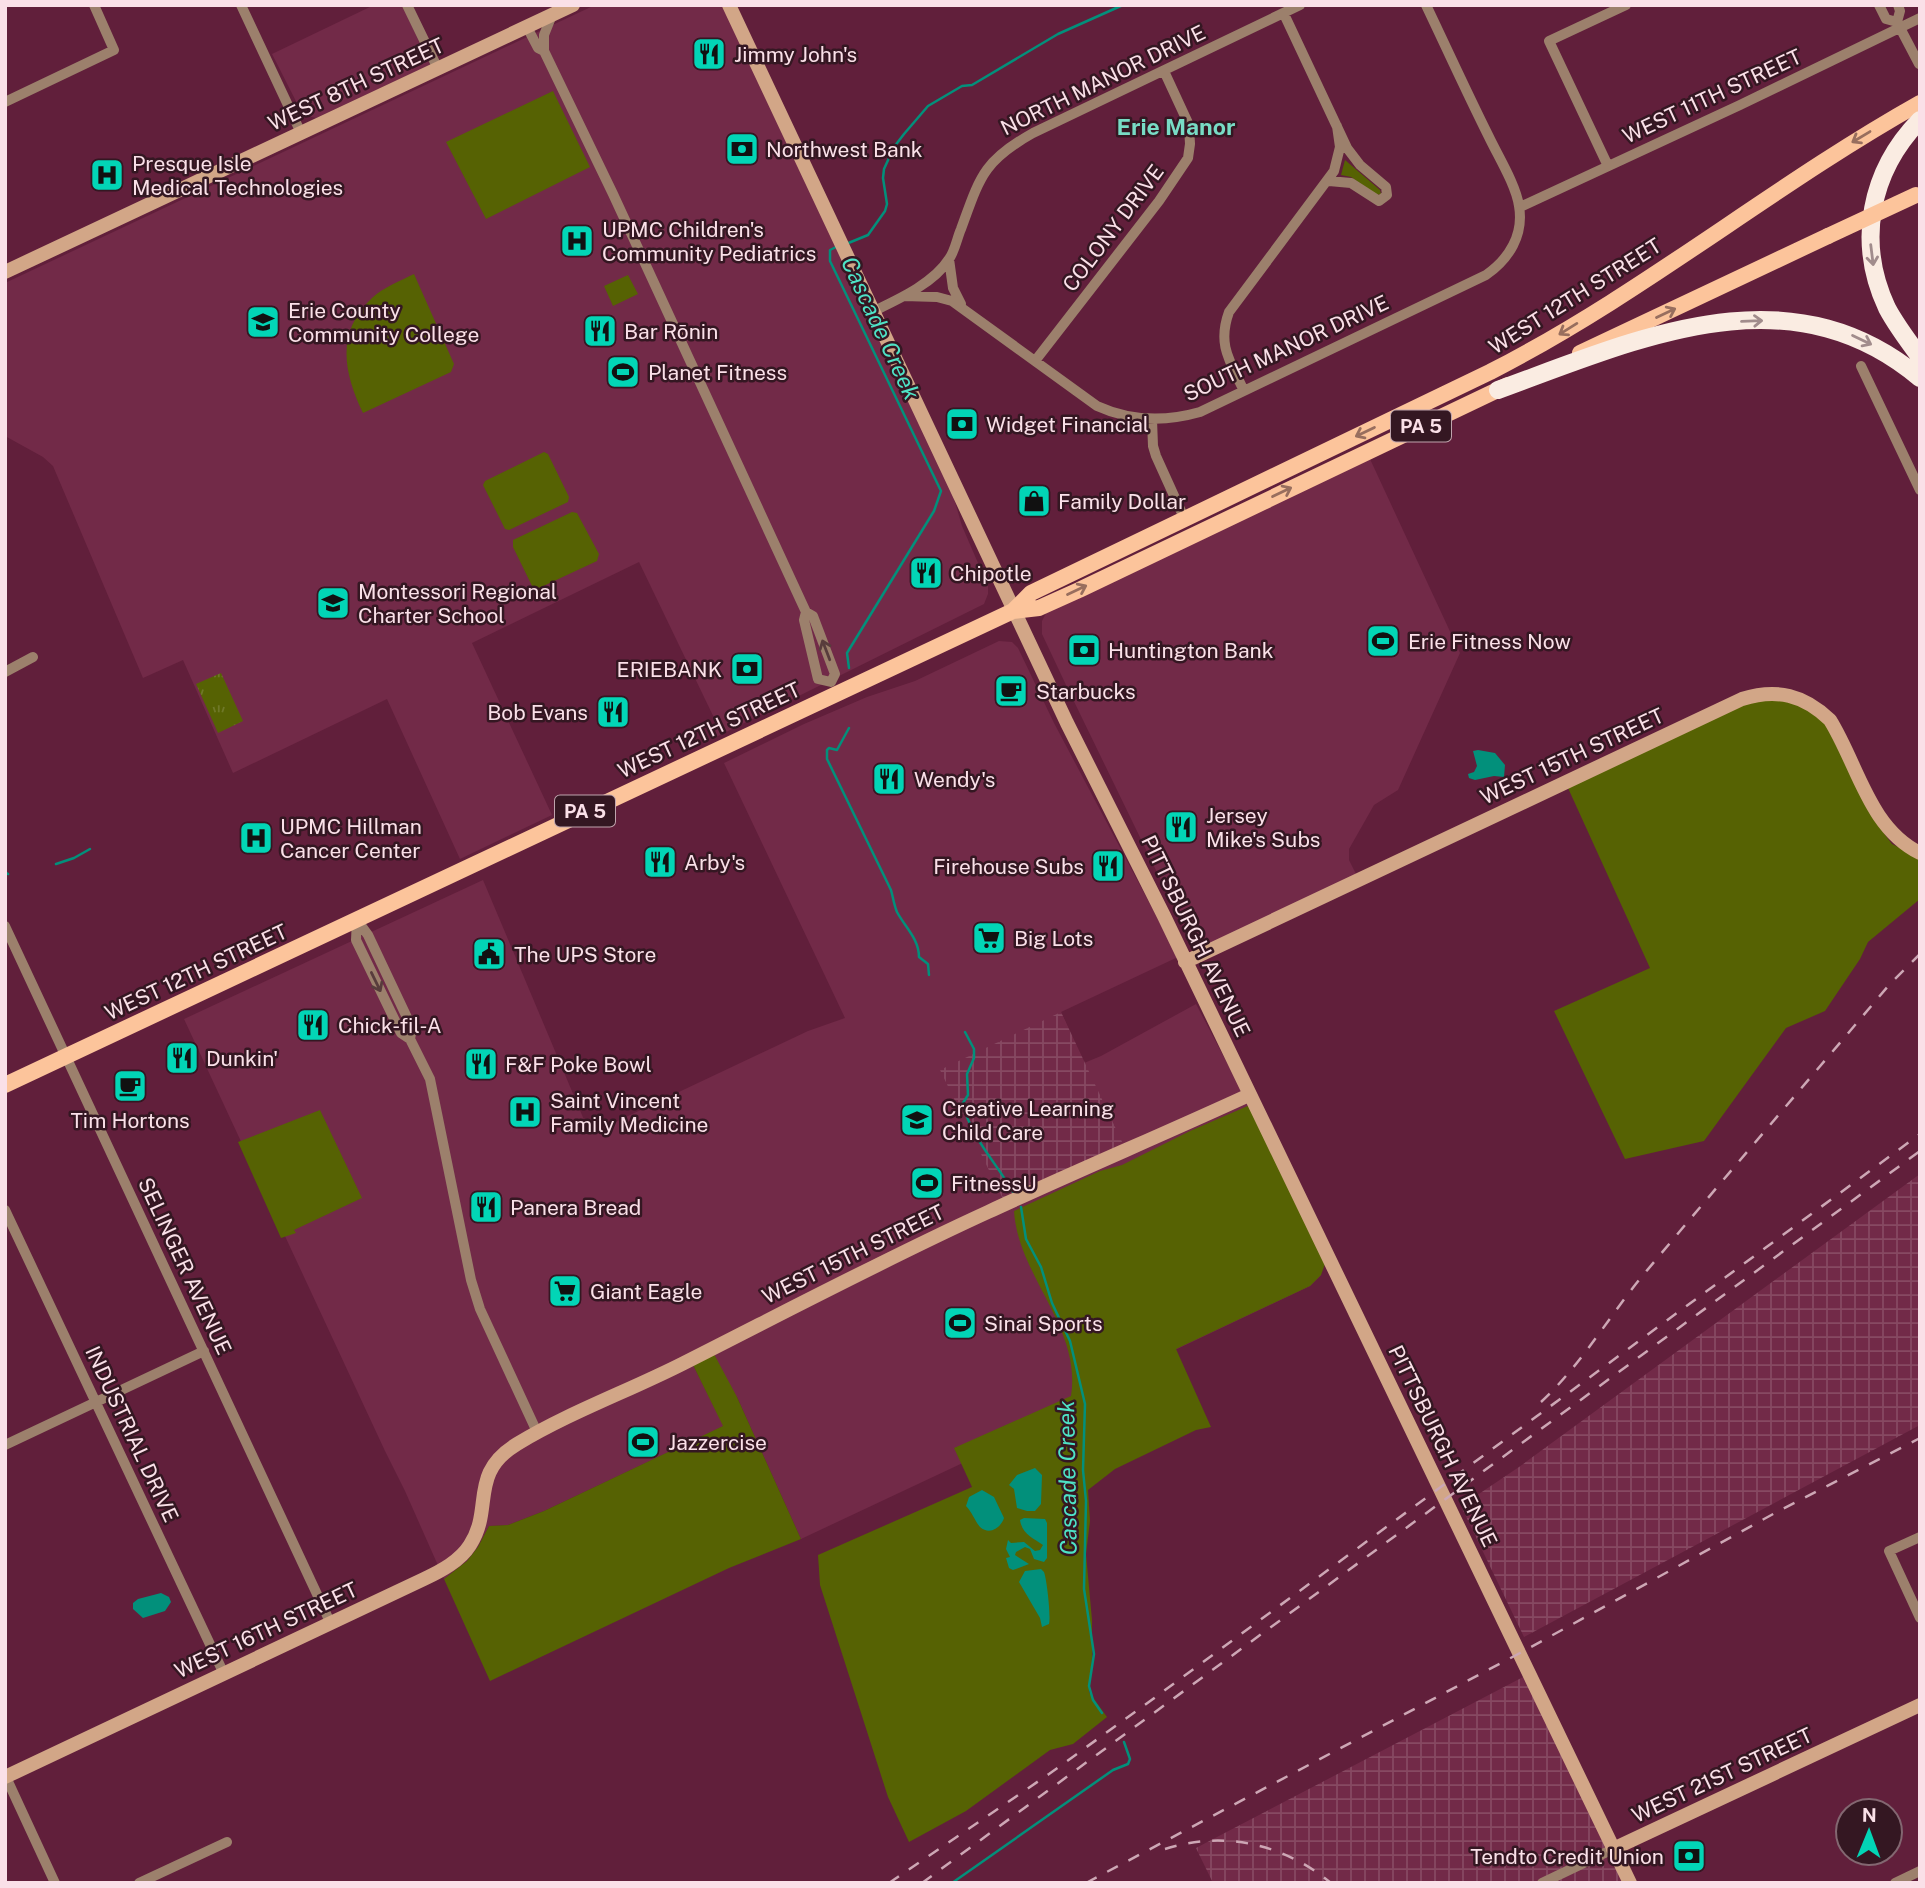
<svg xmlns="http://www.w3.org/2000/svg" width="1925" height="1888" font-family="'Public Sans',sans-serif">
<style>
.built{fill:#722a48}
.industrial{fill:url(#industrial-grid)}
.grass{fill:#566203}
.park{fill:url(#park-tufts)}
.water{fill:#02907b}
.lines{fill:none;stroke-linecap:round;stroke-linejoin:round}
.stream{stroke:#02907b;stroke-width:2.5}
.street{stroke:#9c806c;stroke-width:10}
.secondary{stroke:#d2a687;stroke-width:14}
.primary{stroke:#fcc49b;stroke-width:16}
.highway{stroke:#faece2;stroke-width:18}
.rail{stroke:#cda7b5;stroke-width:2.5;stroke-dasharray:12 12;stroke-linecap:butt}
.primary-bridge{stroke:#fcc49b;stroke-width:16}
.oneway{stroke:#986e5e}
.oneway2{stroke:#a18c8c}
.oneway3{stroke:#583c3c}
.labels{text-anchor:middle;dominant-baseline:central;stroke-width:5;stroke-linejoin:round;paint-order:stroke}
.shield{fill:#341722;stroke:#bfa4ad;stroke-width:2}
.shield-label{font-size:19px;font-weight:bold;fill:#fae0e8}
.poi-label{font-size:21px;fill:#fae0e8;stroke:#341722;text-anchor:start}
.street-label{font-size:21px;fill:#fae0e8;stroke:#341722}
.neighbourhood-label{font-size:23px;font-weight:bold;fill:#78dcc5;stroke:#341722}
.water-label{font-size:23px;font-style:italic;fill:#4ee3c6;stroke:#341722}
</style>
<defs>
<pattern id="industrial-grid" width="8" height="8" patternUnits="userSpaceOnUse" patternTransform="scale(1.75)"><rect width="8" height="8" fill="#722a48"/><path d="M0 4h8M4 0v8" fill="none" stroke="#874962"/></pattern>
<pattern id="park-tufts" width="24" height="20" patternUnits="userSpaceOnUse" patternTransform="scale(1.75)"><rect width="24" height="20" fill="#566203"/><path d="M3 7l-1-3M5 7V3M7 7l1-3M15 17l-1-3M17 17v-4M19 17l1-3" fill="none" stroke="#6f7828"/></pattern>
</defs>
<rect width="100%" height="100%" fill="#611f3b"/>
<path class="built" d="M374,5h28l28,60 -114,53 -13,-3 -31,-61z
M595,5h127l231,490 9,31 26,60v8l-4,10 -270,134 3,-14 -78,-162 -167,81 80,172 -92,44 -73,-160 -154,74 -50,-113 -40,18 -90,-212 -10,-9 -38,-21v-153z
M1370,459l90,194 -62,137 -24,15 -25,44v11l8,16 -145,67h-11l-14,-9 -121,-249 -24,-51v-13l4,-8z
M999,641l13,1 6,6 36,75 124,234 -117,55 23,51 17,-7 95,-52 49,93 76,178 -11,11 -135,64 -138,78 -236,111 -64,-142 -44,-32 31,61 -180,85 -36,14 -19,1 -11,21 -11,14 -23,18 -39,-88 -20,-40 -201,-432 299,-139 107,254 218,-103 37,-13 -121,-255 80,-39 63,-27 48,-16z"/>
<path class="industrial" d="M1061,1012l62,132 -119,57 -64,-131z
M1920,1174v251l-396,212 -63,-131 58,-39z
M1527,1675l99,208h-413l-17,-35z"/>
<path class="grass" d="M553,91l37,76 -104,52 -40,-77z
M1345,160l35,30 1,4 -4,1 -26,-18 -10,-2z
M414,274l40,90 -3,8 -88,41c-19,-40 -28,-80 9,-115 12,-11 28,-17 42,-24z
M628,275l10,19 -25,12 -9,-20z
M544,452l4,2 21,43 -1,5 -59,28 -4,-1 -22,-44 2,-4z
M572,512l5,1 22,41 -2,7 -60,28 -4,-1 -20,-41v-7z
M1763,699l33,3 32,23 55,107 9,12 28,14v41l-52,43 -8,17 -35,52 -39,17 -82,113 -79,18 -71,-148 96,-43 -82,-180 173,-83z
M1250,1105l75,159 -4,11 -11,11 -134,63 35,78 -15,3 -81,39 -27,21 2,31 -4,33 6,66v38l-3,34 18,25 -34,27 -23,6 -84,61 -57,31 -21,-45 -68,-212 -2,-30 154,-68 -18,-39 117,-52c11,-68 -53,-120 -57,-185l86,-40 22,-6 68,-34z
M320,1110l42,88 -68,32 2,3 -15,5 -43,-96z
M714,1354l23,43 64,142 -72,29 -239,113 -46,-102 23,-18 11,-14 11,-21 19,-1 36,-14 179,-85 -30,-61z"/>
<path class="park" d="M221,673l22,48 -25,12 -22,-49z"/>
<path class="water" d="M1478,750l17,3 10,12 -1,12 -10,-1 -19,4 -6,-2 -1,-4 6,-2 3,-6 -4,-15z
M1035,1468l7,7 -1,29 -6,7h-8l-10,-3 -3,-19 -5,-4 8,-10z
M982,1490l12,7 10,21c-3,9 -14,18 -24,9 -5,-6 -8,-15 -14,-21l3,-9z
M1024,1518l21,1 2,4v35l-3,4 -10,-3 -4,-10 -5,-2 -9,5 -1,3 14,9 -16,6 -4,-2 -3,-10 4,-1 -4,-8 2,-9 3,3 13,-1 11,9 5,-1 3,-5c-10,-7 -21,-11 -23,-25z
M1041,1569l3,3c3,8 7,45 5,52l-7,3 -2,-9 -21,-36 6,-11z
M161,1593l8,4 2,5 -6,9 -22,7 -10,-9v-6l5,-4z"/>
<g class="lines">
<path class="stream" d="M846,244l22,-9 17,-24 2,-7 -4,-26 1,-9 10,-22 10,-13 24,-28 34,-20 10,-1 86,-51 65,-29
M836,247l-6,3v11l111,230 -7,20 -87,142 2,15
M849,728l-12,22 -8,-2 -2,2v9l64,131c2,7 3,15 6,22 8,15 22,27 22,45l9,7 1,11
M56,864l18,-6 16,-9
M5,872l3,2
M965,1032l9,17v9l-7,16 1,21 -5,8c7,34 33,59 50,89
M1021,1207l5,32 15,28 11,36 18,38 15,63 -2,66 3,31 -2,88 10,65 -5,32 4,14 9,13
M952,1883l161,-113 15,-6 2,-5 -6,-17"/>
<path class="street" d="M241,5l60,128
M407,5l31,64
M1879,5l7,14 11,3 3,-11 -2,-6
M1284,14l63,134 13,17 26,22 1,8 -8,6 -28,-18 -22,-2
M552,15l-8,20v16l69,143 193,418 7,4 22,58 -4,8 -13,-3 -14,-59 2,-8
M1897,22l22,42
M527,27l11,21 6,3
M5,102l109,-52 -20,-45
M1608,166l-59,-125 77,-36
M1520,207l220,-102 180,-87
M949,259l4,29 8,16
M904,296l33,1 15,4 145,105c33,15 68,16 103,6l286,-137c23,-16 38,-40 33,-69 -3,-21 -21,-50 -30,-69 -22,-44 -42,-88 -63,-132
M874,311c25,-12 60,-28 75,-52 6,-8 8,-21 12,-30 19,-52 22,-68 72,-96l267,-128
M1035,361l124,-160 29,-43 2,-14 -1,-19 -25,-54
M1861,366l59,124
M1244,391c-14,-30 -27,-46 -15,-79l105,-141 6,-24 -3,-21
M1152,420l1,26 3,10 29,64
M5,672l28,-15
M357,919l-1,21 45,93 9,6 20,40 41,201 9,29 57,123
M357,920l11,15 44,93 -2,11
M5,926l325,696
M5,1210l219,464
M5,1445l199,-94
M1920,1537l-31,14 31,67
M5,1775l50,108
M139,1883l88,-41
M1542,1883l71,-34
M1895,1883l25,-12"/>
<path class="secondary" d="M729,5l338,718 97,193 466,967
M5,272l568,-267
M1185,962l557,-263c35,-11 62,-4 88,21 28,45 39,108 90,133
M5,1777l419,-198c17,-8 36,-18 46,-34 24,-37 -2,-71 47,-101 53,-32 112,-53 167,-81 101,-51 201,-104 304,-151 86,-40 174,-77 261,-117
M1613,1849l307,-144"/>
<path class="primary" d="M1580,353l248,-117
M1013,611l18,-18 459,-221c151,-77 282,-186 430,-269
M5,1085l1008,-474 26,-3 40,-18 429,-205"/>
<path class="highway" d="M1920,120c-50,51 -64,122 -33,188 9,17 21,33 33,49
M1498,390c140,-51 291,-122 422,-12"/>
<path class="rail" d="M1541,1402c41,-38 68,-86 103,-128 81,-97 163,-192 245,-289l31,-31
M1165,1849c59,-19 119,-5 166,34
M889,1883l160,-109 93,-67 778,-573
M922,1883l998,-732
M1086,1883l434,-230 255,-140 145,-75"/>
<path class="primary-bridge" d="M1828,236l88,-41"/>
</g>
<defs><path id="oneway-shaft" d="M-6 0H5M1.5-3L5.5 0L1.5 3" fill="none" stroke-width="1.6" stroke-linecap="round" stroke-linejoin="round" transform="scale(1.75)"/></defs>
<g class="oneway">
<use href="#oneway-shaft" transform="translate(1861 137) rotate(149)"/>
<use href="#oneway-shaft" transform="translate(1666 313) rotate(-25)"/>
<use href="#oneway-shaft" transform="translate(1568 329) rotate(148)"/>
<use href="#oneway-shaft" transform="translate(1365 432) rotate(154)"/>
<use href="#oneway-shaft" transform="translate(1282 492) rotate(-26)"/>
<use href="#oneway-shaft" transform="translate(1077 590) rotate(-25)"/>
</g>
<g class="oneway2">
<use href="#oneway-shaft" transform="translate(1872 255) rotate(83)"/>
<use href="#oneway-shaft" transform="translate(1752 321) rotate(-2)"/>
<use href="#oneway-shaft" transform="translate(1862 340) rotate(26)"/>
</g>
<g class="oneway3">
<use href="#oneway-shaft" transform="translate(826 650) rotate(-111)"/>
<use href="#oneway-shaft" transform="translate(376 982) rotate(64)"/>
</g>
<defs>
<symbol id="restaurant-square" viewBox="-11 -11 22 22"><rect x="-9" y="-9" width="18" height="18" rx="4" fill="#02d5b6" stroke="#341722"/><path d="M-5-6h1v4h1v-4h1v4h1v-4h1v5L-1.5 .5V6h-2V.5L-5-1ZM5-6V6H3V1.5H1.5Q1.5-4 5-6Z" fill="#111"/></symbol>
<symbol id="bank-square" viewBox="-11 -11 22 22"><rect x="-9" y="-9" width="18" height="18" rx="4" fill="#02d5b6" stroke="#341722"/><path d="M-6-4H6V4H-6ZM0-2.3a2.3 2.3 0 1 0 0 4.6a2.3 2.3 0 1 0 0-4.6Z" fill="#111"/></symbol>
<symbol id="hospital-square" viewBox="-11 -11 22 22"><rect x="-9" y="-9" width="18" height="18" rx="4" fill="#02d5b6" stroke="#341722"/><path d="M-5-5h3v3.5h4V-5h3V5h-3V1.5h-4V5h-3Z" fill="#111"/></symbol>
<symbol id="university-square" viewBox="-11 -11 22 22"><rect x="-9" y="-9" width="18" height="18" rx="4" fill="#02d5b6" stroke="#341722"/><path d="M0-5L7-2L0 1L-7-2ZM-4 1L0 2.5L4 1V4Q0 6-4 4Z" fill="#111"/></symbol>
<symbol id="stadium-square" viewBox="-11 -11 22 22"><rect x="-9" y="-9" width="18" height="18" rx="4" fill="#02d5b6" stroke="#341722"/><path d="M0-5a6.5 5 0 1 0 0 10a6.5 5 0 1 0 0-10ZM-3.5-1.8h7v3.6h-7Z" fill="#111"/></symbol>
<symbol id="shop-square" viewBox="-11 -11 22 22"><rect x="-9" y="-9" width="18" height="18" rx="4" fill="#02d5b6" stroke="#341722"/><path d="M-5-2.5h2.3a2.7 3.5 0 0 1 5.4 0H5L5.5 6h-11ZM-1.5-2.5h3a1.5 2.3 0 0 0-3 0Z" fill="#111"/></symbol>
<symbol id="school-square" viewBox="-11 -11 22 22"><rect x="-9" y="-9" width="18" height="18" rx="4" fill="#02d5b6" stroke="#341722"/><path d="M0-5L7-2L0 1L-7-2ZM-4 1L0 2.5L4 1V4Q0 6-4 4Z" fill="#111"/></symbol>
<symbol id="cafe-square" viewBox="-11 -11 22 22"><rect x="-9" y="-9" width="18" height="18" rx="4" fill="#02d5b6" stroke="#341722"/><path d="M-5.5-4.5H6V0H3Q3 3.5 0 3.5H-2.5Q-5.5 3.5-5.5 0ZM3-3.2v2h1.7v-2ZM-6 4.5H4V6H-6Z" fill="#111"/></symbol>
<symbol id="supermarket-square" viewBox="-11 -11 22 22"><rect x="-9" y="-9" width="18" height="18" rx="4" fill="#02d5b6" stroke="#341722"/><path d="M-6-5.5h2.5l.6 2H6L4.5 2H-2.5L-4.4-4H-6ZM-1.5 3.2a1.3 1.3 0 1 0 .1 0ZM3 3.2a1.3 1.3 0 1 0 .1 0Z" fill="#111"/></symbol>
<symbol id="civic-square" viewBox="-11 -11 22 22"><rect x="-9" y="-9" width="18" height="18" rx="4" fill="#02d5b6" stroke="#341722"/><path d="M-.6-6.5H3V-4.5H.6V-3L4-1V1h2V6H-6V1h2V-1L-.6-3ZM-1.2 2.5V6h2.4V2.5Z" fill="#111"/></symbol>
</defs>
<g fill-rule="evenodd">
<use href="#restaurant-square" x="690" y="35" width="38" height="38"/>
<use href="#bank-square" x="723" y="130" width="38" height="38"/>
<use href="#hospital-square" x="88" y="156" width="38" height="38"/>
<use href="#hospital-square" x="558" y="222" width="38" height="38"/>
<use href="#university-square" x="244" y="303" width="38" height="38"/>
<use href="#restaurant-square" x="581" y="312" width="38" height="38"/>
<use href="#stadium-square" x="604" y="353" width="38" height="38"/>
<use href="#bank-square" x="943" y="405" width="38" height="38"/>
<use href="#shop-square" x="1015" y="482" width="38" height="38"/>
<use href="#restaurant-square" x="907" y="554" width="38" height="38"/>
<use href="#school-square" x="314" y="584" width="38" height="38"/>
<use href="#stadium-square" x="1364" y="622" width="38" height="38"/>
<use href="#bank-square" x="1065" y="631" width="38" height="38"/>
<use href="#bank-square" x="728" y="650" width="38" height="38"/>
<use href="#cafe-square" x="992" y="672" width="38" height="38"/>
<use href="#restaurant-square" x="594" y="693" width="38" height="38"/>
<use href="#restaurant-square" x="870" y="760" width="38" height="38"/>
<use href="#restaurant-square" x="1162" y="808" width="38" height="38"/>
<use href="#hospital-square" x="237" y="819" width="38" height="38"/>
<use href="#restaurant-square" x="641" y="843" width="38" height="38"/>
<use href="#restaurant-square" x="1089" y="847" width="38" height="38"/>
<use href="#supermarket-square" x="970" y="919" width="38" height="38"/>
<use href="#civic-square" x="470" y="935" width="38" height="38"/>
<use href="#restaurant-square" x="294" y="1006" width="38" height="38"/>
<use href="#restaurant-square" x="163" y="1039" width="38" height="38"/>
<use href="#restaurant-square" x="462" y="1045" width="38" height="38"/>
<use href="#cafe-square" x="111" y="1067" width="38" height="38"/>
<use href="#hospital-square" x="506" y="1093" width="38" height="38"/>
<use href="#school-square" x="898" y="1101" width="38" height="38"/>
<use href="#stadium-square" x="908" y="1164" width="38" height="38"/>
<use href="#restaurant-square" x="467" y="1188" width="38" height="38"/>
<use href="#supermarket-square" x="546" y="1272" width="38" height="38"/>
<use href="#stadium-square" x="941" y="1304" width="38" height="38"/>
<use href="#stadium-square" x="624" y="1423" width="38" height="38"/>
<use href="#bank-square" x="1670" y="1837" width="38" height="38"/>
</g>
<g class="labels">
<g class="shield">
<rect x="1391" y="410.5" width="60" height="31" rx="5"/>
<rect x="555" y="795.5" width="60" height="31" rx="5"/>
</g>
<g class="shield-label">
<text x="1421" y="426">PA 5</text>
<text x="585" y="811">PA 5</text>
</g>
<g class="poi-label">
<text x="734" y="54">Jimmy John's</text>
<text x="766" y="149">Northwest Bank</text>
<text x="132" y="163">Presque Isle<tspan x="132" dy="24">Medical Technologies</tspan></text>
<text x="602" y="229">UPMC Children's<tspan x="602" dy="24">Community Pediatrics</tspan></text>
<text x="288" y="310">Erie County<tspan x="288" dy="24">Community College</tspan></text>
<text x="624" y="331">Bar Rōnin</text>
<text x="648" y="372">Planet Fitness</text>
<text x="986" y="424">Widget Financial</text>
<text x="1058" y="501">Family Dollar</text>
<text x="950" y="573">Chipotle</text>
<text x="358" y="591">Montessori Regional<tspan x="358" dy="24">Charter School</tspan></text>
<text x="1408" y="641">Erie Fitness Now</text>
<text x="1108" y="650">Huntington Bank</text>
<text x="722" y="669" text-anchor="end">ERIEBANK</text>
<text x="1036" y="691">Starbucks</text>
<text x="588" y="712" text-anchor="end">Bob Evans</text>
<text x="914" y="779">Wendy's</text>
<text x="1206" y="815">Jersey<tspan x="1206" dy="24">Mike's Subs</tspan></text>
<text x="280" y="826">UPMC Hillman<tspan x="280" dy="24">Cancer Center</tspan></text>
<text x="684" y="862">Arby's</text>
<text x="1084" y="866" text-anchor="end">Firehouse Subs</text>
<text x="1014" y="938">Big Lots</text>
<text x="514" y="954">The UPS Store</text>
<text x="338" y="1025">Chick-fil-A</text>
<text x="206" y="1058">Dunkin'</text>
<text x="505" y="1064">F&amp;F Poke Bowl</text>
<text x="550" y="1100">Saint Vincent<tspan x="550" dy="24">Family Medicine</tspan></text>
<text x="942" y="1108">Creative Learning<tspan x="942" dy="24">Child Care</tspan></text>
<text x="130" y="1120" text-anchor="middle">Tim Hortons</text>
<text x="951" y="1183">FitnessU</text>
<text x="510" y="1207">Panera Bread</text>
<text x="590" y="1291">Giant Eagle</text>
<text x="984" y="1323">Sinai Sports</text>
<text x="668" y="1442">Jazzercise</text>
<text x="1664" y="1856" text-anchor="end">Tendto Credit Union</text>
</g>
<g class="street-label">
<text transform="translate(1103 80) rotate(-26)">NORTH MANOR DRIVE</text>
<text transform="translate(356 84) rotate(-25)">WEST 8TH STREET</text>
<text transform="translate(1712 96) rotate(-25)">WEST 11TH STREET</text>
<text transform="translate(1113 228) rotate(-53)">COLONY DRIVE</text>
<text transform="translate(1575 296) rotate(-32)">WEST 12TH STREET</text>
<text transform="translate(1286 348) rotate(-25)">SOUTH MANOR DRIVE</text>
<text transform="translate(709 730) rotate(-25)">WEST 12TH STREET</text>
<text transform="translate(1572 756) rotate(-25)">WEST 15TH STREET</text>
<text transform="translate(1196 936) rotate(64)">PITTSBURGH AVENUE</text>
<text transform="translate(196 972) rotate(-25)">WEST 12TH STREET</text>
<text transform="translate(853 1254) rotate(-26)">WEST 15TH STREET</text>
<text transform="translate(185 1266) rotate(65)">SELINGER AVENUE</text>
<text transform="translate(132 1434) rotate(65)">INDUSTRIAL DRIVE</text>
<text transform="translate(1443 1446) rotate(64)">PITTSBURGH AVENUE</text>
<text transform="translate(266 1630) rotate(-25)">WEST 16TH STREET</text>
<text transform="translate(1722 1775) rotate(-25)">WEST 21ST STREET</text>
</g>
<g class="neighbourhood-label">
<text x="1176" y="126">Erie Manor</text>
</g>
<g class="water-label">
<text transform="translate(881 328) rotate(65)">Cascade Creek</text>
<text transform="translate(1067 1478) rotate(-91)">Cascade Creek</text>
</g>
</g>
<rect width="1925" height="1888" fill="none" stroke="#fae0e8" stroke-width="14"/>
<g transform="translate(1869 1832) rotate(1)"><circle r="33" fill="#341722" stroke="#836771" stroke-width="2"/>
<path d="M0-5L12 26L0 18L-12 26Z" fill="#02d5b6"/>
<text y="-10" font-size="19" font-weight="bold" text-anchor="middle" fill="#fae0e8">N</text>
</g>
</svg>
